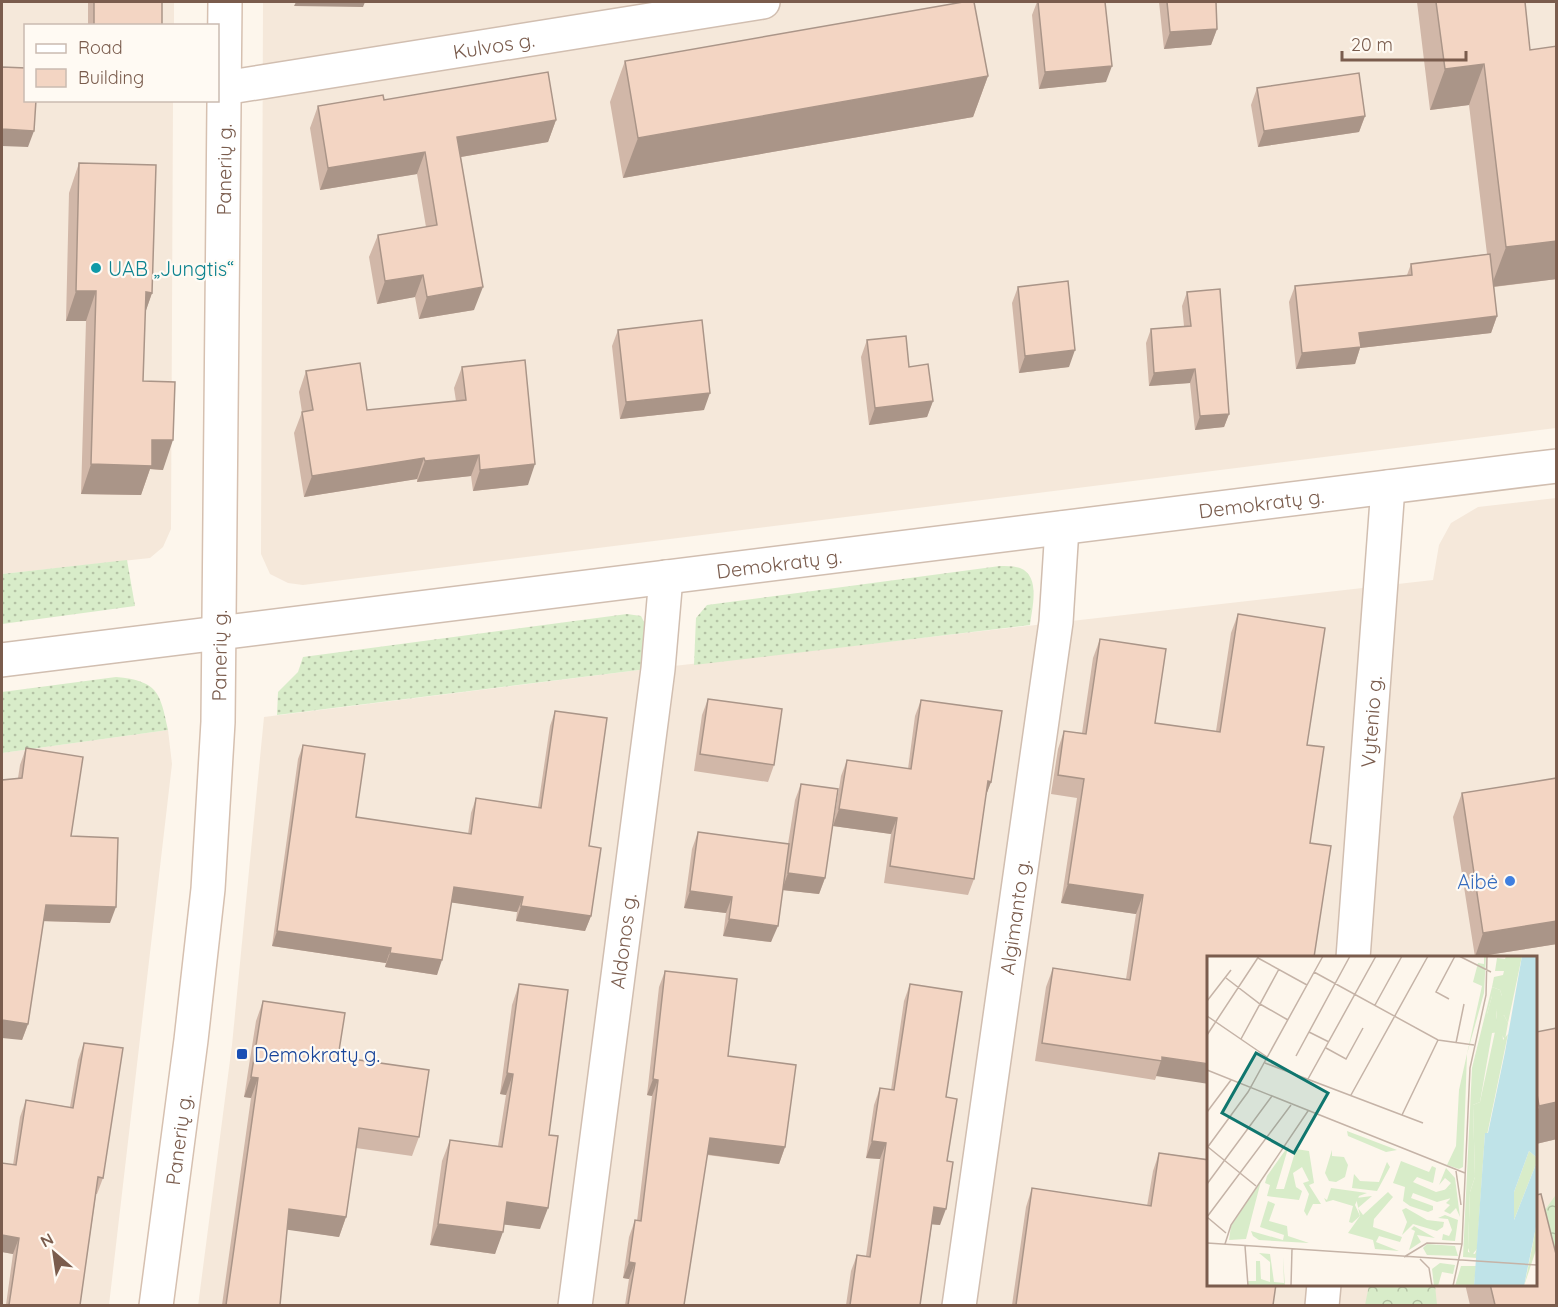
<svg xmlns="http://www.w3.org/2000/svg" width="1558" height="1307" font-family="Quicksand,sans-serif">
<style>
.residential{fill:#f5e8da;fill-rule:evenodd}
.grass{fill:url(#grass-dots)}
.forest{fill:url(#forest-crowns)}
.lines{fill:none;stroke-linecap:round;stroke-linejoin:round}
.minor-casing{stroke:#d1beb0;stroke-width:36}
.secondary-casing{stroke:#d6c0b0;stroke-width:36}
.minor{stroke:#fff;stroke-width:33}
.secondary{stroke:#fff;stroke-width:33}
.wall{fill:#d1b7a8}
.shaded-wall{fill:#aa9588}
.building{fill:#f3d5c3;stroke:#aa9588;stroke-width:1.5}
.culture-dot{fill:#0f9aa8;stroke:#fffaf3;stroke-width:2}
.shop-dot{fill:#3f7fe0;stroke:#fffaf3;stroke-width:2}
.transit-dot{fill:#1a4fb4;stroke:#fffaf3;stroke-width:2}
.labels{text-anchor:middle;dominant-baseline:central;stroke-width:4.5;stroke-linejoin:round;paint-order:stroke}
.street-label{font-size:20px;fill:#7a5c4d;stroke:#fffaf3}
.culture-label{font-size:20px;fill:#0d838f;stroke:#fffaf3;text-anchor:start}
.shop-label{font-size:20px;fill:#366cbe;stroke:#fffaf3;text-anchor:end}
.transit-label{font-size:20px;fill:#164399;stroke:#fffaf3;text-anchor:start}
.inset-road{fill:none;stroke:#c5b3a7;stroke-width:1.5}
.view{fill:#0f766e;fill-opacity:0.15;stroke:#0f766e;stroke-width:3}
.inset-edge{fill:none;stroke:#7a5c4d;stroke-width:3}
</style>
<defs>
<pattern id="grass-dots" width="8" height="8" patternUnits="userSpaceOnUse" patternTransform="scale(1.5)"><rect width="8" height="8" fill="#d8ecc9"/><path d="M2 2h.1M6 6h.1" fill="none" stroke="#b4c2a5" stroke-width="1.8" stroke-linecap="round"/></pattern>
<pattern id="forest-crowns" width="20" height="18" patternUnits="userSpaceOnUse" patternTransform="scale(1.5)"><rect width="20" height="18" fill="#d8ecc9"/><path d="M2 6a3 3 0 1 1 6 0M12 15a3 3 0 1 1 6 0" fill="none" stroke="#b4c2a5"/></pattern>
</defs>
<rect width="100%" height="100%" fill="#fdf6ec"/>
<path class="residential" d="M2,2h172v23l-148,1v74l147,1 -2,428 -8,18 -13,11 -148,16z
M263,2h1293v426l-1253,157 -15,-2 -18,-9 -9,-20z
M1556,498v807l-1358,1 34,-261 32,-328 383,-48 786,-89 6,-35 12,-22 27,-16zM1208,958h328v326h-328z
M168,730l4,34 -63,541h-107v-552z"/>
<path class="grass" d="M127,560l8,46 -133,18v-50z
M1000,566c6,0 14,0 20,2 21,8 12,40 10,57l-336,40 2,-47 11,-13z
M627,614l14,2 8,16 -2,37 -370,46 1,-23 20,-20 5,-15z
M116,677c42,4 44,15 52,53l-166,23v-61z"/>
<path class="forest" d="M1555,1196h1v96l-17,-74z
M1369,1285h66l2,20h-72z"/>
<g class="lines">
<defs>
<g id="minor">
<path id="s1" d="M224,88l539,-86"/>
<path id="s2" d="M2,660l1554,-194"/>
<path id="s3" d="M1353,958l35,-471"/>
<path id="s4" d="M575,1306l83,-637 8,-92"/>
<path id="s5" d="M959,1306l97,-684 6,-94"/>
<path d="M1322,1306l2,-22"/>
</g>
<g id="secondary">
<path id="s6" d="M156,1306l35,-266 17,-151 10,-167 7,-720"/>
</g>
</defs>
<use href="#minor" class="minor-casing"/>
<use href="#secondary" class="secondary-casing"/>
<use href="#minor" class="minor"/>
<use href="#secondary" class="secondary"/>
</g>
<path class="wall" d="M88,2h74v24h-74z
M1037,2h1l68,80 -67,7 -7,-74z
M1159,2h57l1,27 -6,16 -47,4z
M1417,2h108l5,48 27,-4v233l-63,8 3,29 -6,17 -131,15 -5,16 -59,5 -7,-67 6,-16 112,-11 4,-11 76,-10 -18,-149 -39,5z
M625,61l363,15 -15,41 -350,61 -13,-76z
M1257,88l108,28 -6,16 -101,15 -7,-42z
M384,100l172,20 -8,22 -87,15 13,153 -55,9 -4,-22 -38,7 -8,-47 9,-22 48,-8 -9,-53 -97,16 -10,-62 8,-22z
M79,163l73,130 -7,20 -2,68 20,89 -13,-1 -9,26 -60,-1 5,-173h-20l3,-128z
M1018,287l51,80 -50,6 -7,-70z
M1187,292l42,122 -5,13 -29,3 -5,-47 -41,3 -3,-43 5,-14 33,-3 -2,-20z
M618,330l86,80 -84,9 -8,-73z
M867,340l42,27 24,34 -6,16 -58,8 -8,-68z
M462,367l66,118 -55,6 -2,-15 -54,6v-3l-113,18 -10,-64 8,-21 -3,-20 7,-21 61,39 89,-9 -2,-13z
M1238,614l87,14 -170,452 -120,-19 11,-74 7,-19 73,11 10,-65 -75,-11 16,-105 -26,-4 7,-45 6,-18 18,2 11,-75 7,-19 55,84 61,8 15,-98z
M708,699l66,66 -6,17 -74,-11 8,-56z
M921,700l70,82 -5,13 -12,84 -6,16 -84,-12 7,-49 -58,-8 8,-50 6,-16 61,9 7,-53z
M555,711l34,135 2,70 -6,15 -69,-10 1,-9 -66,-10 -14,73 -52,-8 1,-4 -114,-17 26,-187 5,-14 53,72 112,17 3,-21 5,-15 62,9 12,-81z
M26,748l45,88 39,87 -67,-2 -15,103 -6,16 -4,-262 2,-13z
M1557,778v166l-82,13 -22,-140 9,-24z
M801,784l24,94 -6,16 -36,-4 -12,52 -48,-6 3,-23 -42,-5 8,-59 6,-17 90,12 7,-44z
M665,971l63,85 57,91 -6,17 -72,-9 -23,150h-59l4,-26 -6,-1 6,-41 6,-17 2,1 15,-125 -5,-1 12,-108z
M519,984l30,151 -9,94 -36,-5 -9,30 -65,-9 12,-84 8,-21 48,6 8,-51 -6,-1 12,-89z
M910,984l36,113 1,64 -7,64 -8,-1 -12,81h-74l5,-34 6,-16 9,1 14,-97 -14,-1 8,-53 6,-17 11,2 13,-89z
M263,1001l75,56 81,80 -7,19 -56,-8 -10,69 -7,20 -52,-8 -7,76h-58l29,-207 -7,-1 12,-76z
M1557,1028v111l-21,5v-112z
M84,1043l19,135 -6,16h-1l-16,111h-74l7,-51 -11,-2v-89l11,2 7,-48 6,-17 44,7 8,-47z
M1159,1153l47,6 3,-6v131l64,21h-261l14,-98 6,-19 115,18 6,-35z
M1465,1284h71l21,21h-87z"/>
<path class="shaded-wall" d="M296,2h69l-2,5 -69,-1z
M1217,29l-6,16 -47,4 6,-17z
M1484,64l-15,41 -39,5 15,-41z
M1112,66l-6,16 -67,7 6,-17z
M988,76l-15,41 -350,61 15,-40z
M1365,116l-6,16 -101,15 6,-16z
M556,120l-8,22 -99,17 8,-22z
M2,129l32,2 -6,16 -26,-1z
M425,152l-8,22 -97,16 8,-22z
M1557,241v38l-66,8 15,-40z
M423,275l-8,22 -38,7 8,-23z
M483,287l-9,23 -55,9 8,-22z
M76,291h20l-10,30h-20z
M146,292l6,1 -10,29z
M1497,316l-6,17 -131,15 -5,16 -59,5 6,-16 57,-20z
M1075,350l-6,17 -50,6 6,-17z
M1195,369l-5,14 -41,3 5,-13z
M710,393l-6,17 -84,9 6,-17z
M933,401l-6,16 -58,8 6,-17z
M1229,414l-5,13 -29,3 5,-14z
M152,440h21l-10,30 -13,-1 -9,26 -60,-1 10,-30z
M479,455l-8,21 -54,6 8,-21z
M424,458l-7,21 -113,18 8,-21z
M535,464l-7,21 -55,6 7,-21z
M988,781l3,1 -6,16z
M839,809l58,9 -6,16 -58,-8z
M788,873l37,5 -6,16 -37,-4z
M1068,884l75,11 -7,19 -75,-11z
M454,887l69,10 -6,15 -69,-10z
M690,891l42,6 -6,16 -42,-5z
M46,905l70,2 -6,16 -70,-2z
M521,906l70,10 -6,15 -69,-10z
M729,919l49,7 -7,16 -48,-6z
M1557,921v23l-82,13 8,-24z
M277,931l114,17 -5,15 -114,-17z
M390,953l52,7 -5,15 -52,-8z
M2,1020l26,4 -6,16 -20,-2z
M1162,1057l47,7v20l-53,-8z
M507,1073l6,1 -7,21 -6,-1z
M251,1077l7,1 -7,20 -7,-1z
M653,1079l5,1 -6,16 -5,-1z
M1557,1102v37l-21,5v-28l3,-10z
M710,1138l75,9 -6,17 -75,-10z
M872,1141l14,2 -6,16 -14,-1z
M507,1202l41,6 -8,21 -41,-5z
M934,1207l12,2 -6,16 -12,-1z
M289,1209l57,8 -7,20 -57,-8z
M438,1224l65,8 -8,22 -65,-9z
M2,1235l17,3 -6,16 -11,-2z
M629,1262l6,1 -6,16 -6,-1z"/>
<path class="building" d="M94,2h68v24h-68z
M963,2h11l14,74 -350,62 -13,-77z
M1038,2h67l7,64 -67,6z
M1167,2h49l1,27 -47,3z
M1436,2h89l5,48 27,-4v195l-51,6 -22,-183 -39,5z
M2,67l24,1v32h10l-2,31 -32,-2z
M548,72l8,48 -99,17 26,150 -56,10 -4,-22 -38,6 -7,-46 59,-10 -12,-73 -97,16 -10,-62 65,-11 1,5z
M1359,73l6,43 -101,15 -7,-43z
M79,163l77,2 -4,128 -6,-1 -3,89 32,1 -2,58h-21v26l-61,-2 5,-173h-20z
M1490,254l7,62 -138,17 2,14 -59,6 -7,-67 117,-11 -1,-11z
M1068,281l7,69 -50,6 -7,-69z
M1220,289l9,125 -29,2 -5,-47 -41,4 -3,-44 40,-3 -4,-34z
M702,320l8,73 -84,9 -8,-72z
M906,336l3,31 19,-3 5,37 -58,7 -8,-68z
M525,360l10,104 -55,6 -1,-15 -54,6 -1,-3 -112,18 -10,-64 11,-2 -7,-39 54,-8 7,47 99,-10 -4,-33z
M1238,614l87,14 -18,117 17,2 -14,96 21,3 -17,111h-105v107l-47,-7v4l-120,-18 11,-75 77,12 13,-85 -75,-11 16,-105 -26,-4 6,-44 22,3 14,-95 66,10 -11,74 65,9z
M708,699l74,10 -8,56 -74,-11z
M921,700l81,11 -11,71 -3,-1 -14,98 -84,-13 7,-48 -58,-9 8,-49 64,9z
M555,711l52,7 -18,128 12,2 -10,68 -70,-10 2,-9 -69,-10 -12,73 -52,-7 1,-5 -114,-17 26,-186 62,9 -9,63 115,17 5,-36 65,10z
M26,748l57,9 -12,79 47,2 -2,69 -70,-2 -18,119 -26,-4v-240l20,-2z
M1557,778v143l-74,12 -21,-140z
M801,784l37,5 -13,89 -37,-5z
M698,832l91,12 -11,82 -49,-7 3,-22 -42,-6z
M665,971l72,8 -9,77 68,9 -11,82 -75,-9 -26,167h-56l7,-42 -6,-1 6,-42 6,1 17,-141 -5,-1z
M519,984l49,6 -19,145 9,1 -10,72 -41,-6 -4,30 -65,-8 12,-84 52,7 11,-73 -6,-1z
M910,984l52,8 -16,105 11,2 -10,62 6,1 -7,47 -12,-2 -14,98h-70l7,-50 13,2 16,-114 -14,-2 8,-53 14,2z
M263,1001l82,12 -7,44 91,13 -10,67 -60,-9 -13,89 -57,-8 -9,96h-54l32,-227 -7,-1z
M1557,1028v74l-18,4 -3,-18v-56z
M84,1043l39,5 -20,130 -5,-1 -18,128h-71l10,-67 -17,-3v-72l14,2 10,-65 47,8z
M1159,1153l50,7v124h67l-3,21h-257l16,-117 119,18z
M1541,1194l16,64v47h-62l-5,-21h46v-89z"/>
<circle class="culture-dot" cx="96" cy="268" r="6"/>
<circle class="shop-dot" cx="1510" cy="881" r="6"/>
<rect class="transit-dot" x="236" y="1048" width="12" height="12" rx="3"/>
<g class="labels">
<g class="street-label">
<text stroke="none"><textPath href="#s1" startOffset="273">Kulvos g.</textPath></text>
<text stroke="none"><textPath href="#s6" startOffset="1140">Panerių g.</textPath></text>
<text stroke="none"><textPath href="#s2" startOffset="1269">Demokratų g.</textPath></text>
<text stroke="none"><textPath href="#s2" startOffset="783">Demokratų g.</textPath></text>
<text stroke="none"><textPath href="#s6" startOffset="654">Panerių g.</textPath></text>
<text stroke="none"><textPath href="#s3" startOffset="237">Vytenio g.</textPath></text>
<text stroke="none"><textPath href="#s5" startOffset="393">Algimanto g.</textPath></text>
<text stroke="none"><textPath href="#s4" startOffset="368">Aldonos g.</textPath></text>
<text stroke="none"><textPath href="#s6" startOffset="168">Panerių g.</textPath></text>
</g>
<g class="culture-label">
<text x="108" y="268">UAB „Jungtis“</text>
</g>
<g class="shop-label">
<text x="1498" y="881">Aibė</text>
</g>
<g class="transit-label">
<text x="254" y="1054">Demokratų g.</text>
</g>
</g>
<g transform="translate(1207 956)">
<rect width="330" height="330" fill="#fdf6ec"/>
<path d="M277,0h2l-2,37 -17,61 -4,113 -4,2 -12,-4 9,-19 3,-56 23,-104 -9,-4 5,-19 6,1zM285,31l8,3 2,6h-10l-5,18 10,-5 -1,10 8,-4 4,8 -3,17 -5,-8 -8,1 -12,69 -7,3 2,72 -5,15 -2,56v4l7,2 2,-5v9l-14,-1 9,-189zM239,212l9,10 5,39 -4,-9 -6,6 -6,-3 6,-6 -4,-2 4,-4 1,-11 -7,3 7,-8 -6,-5 -6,7zM124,232l36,5 -8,3 -4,9 5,11 -8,7 -3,-1 4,-16 -20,-6 -7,2 -2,-4 3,2zM220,288l28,2 3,10 -31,-1 -4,-7zM233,307l15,2 -2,9 -11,-2 -4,14h-4l-2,-17zM254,310h15l-2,20h-19z" fill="#d8ecc9"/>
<path d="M299,0h16l-14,67 -4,-8 -8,6 1,-12 -3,8 -7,-3 5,-18h10l-2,-6 -8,-3 2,-10 9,-2 1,-4h-9l2,-13 8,1zM289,71l6,1 1,12 5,-6 -21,101 -2,-2 -8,116 -6,7 -3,-8 2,-56 5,-15 -2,-72 7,-3zM140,175l50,19 -11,2 -38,-16zM82,189l-13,44h8l12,-40 13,2 5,32 -5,2 12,19h-8l-6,12 -3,-5 5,-17 -6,-11 6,-2 -7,-14 -9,6 3,14 6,4 -3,9 -32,-4 3,-11 -5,-2 2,-7zM322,195l7,6v7l-22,56v-28zM194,205l28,11 3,-6 4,2 -3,15 -16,-6 -4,5 23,10 19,-5v10l-18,5 -24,-9 -2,5 22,8v4l-5,2 -18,-6 -7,-5 2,-14 -12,-4zM180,206l3,5 -13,24 -25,-3 2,-14 6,7 19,1zM54,225l-15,58 -17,1 2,-14zM181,236l5,5 -19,22 -1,8 29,10 -2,5 -21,-6 -3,6 23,9 -24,-2 -2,-9 -25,-7 12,-17 -4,-18 16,-2 -14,12 5,7zM61,245l7,3 -6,17 18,5 1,10 21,7 -50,-3 -6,-4 -2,-5 32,9 1,-5 -24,-8zM199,252l21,12 17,2 -1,5 -6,4 -24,-7 -11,11 5,-13 -5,-12zM238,259l13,5 -3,21 -13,-1 1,-6 6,2 3,-6 -4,-11 -10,-1zM330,266v25l-13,39 3,-13zM207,270l21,12 -18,-3 4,7 -12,8 6,-19 -4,-2zM52,297l11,1 4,28 10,1 -1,-26 2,29h-37v-5h8v-20h4l1,18 9,3v-20z" fill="#d8ecc9"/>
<path d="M125,194v6l12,1 4,8 -3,12 -9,5 -7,-1 -4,-8z" fill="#d8ecc9"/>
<path d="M315,0h15v266l-13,64h-50l11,-153h3l17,-81zM322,195l7,6v7l-22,56v-28z" fill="#bfe3e8" fill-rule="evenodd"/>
<path class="inset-road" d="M252,0l32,16M51,2l49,27M107,16l124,68 36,5M19,22l34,26 28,16M242,43l-13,-7 19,-36M0,45l24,-31M168,49l27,-49M0,60l60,41M102,76l20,10M0,79l52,-79M34,83l38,-70M249,87l8,-39M119,92l20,11 17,-31M89,100l54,-100M58,107l158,60M0,114l258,103M101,123l68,-123M144,139l77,-139M0,156l24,-32M195,159l36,-75M1,191l48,39M0,192l41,-56 75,-136M249,215l5,34M0,228l65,-88M0,261l84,-112M0,261l19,16M0,287l330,22M18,288l6,-19 77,-114M38,290l3,40M197,301l23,-14 35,1M213,303l9,9 3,18M84,330l1,-37M246,330l9,-42 8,-176 16,-73 1,-39"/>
<path class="view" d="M49,97l72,40 -34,60 -72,-40z"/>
<rect width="330" height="330" class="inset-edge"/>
</g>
<rect width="1558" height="1307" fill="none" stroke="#7a5c4d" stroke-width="6"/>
<rect x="24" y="24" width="195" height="78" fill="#fffaf3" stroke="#cabbb1" stroke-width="1.5"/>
<rect x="36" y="44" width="30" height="9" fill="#ffffff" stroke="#cabbb1" stroke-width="1.5"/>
<text x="78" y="54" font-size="18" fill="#7a5c4d">Road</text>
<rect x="36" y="69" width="30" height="18" fill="#f3d5c3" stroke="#cabbb1" stroke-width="1.5"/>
<text x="78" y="84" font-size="18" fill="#7a5c4d">Building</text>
<g transform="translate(54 1253) rotate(331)" stroke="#fffaf3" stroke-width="4.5" paint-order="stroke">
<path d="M0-4.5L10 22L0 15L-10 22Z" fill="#7a5c4d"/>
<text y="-9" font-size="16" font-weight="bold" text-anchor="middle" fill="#7a5c4d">N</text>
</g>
<path d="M1342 51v9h124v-9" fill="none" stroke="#7a5c4d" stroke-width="3"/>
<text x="1351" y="51" font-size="18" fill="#7a5c4d" stroke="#fffaf3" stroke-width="4.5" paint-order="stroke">20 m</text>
</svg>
